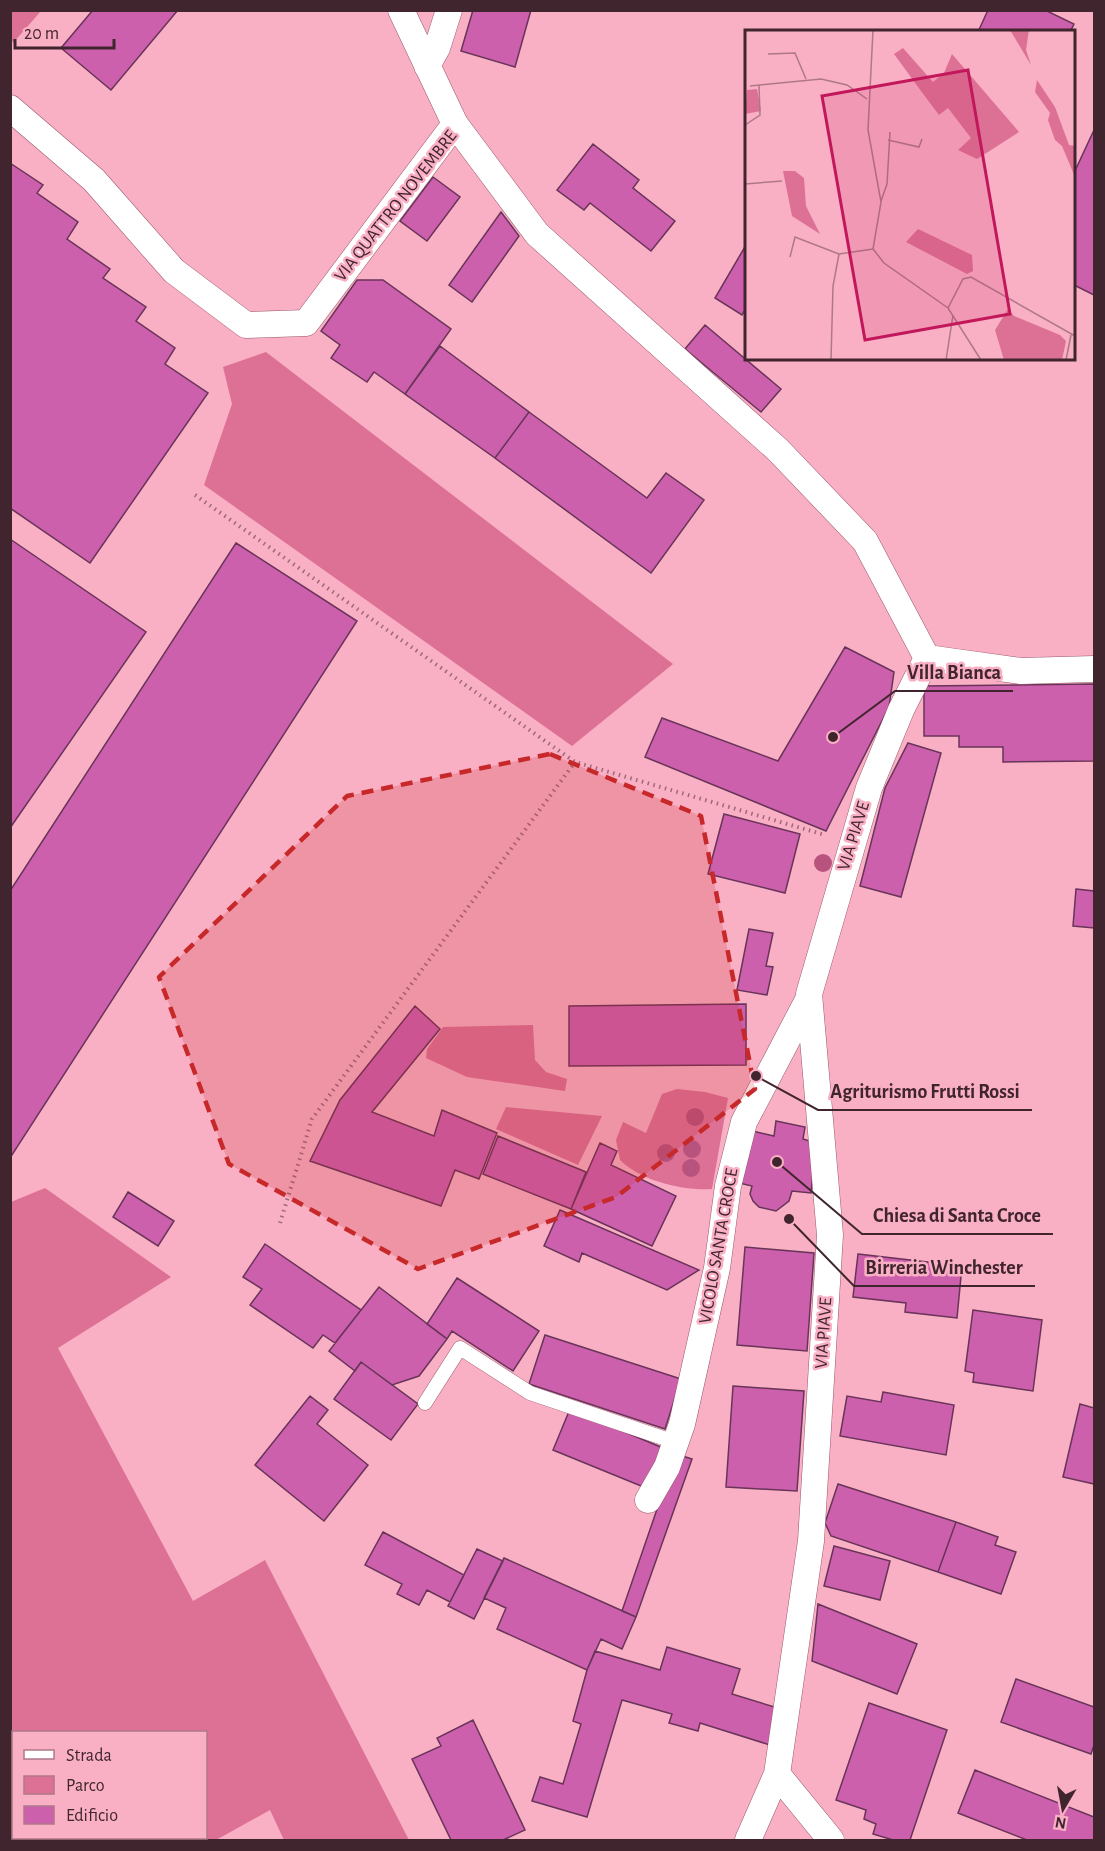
<svg xmlns="http://www.w3.org/2000/svg" width="1105" height="1851" font-family="'Alegreya Sans',sans-serif">
<style>
.green{fill:#dd7195;fill-rule:evenodd}
.building{fill:#cd60ad;stroke:#683458;stroke-width:1.5}
.lines{fill:none;stroke-linecap:round;stroke-linejoin:round}
.service-casing{stroke:#99576c;stroke-width:15}
.minor-casing{stroke:#99576c;stroke-width:27}
.path{stroke:#9d6a79;stroke-width:4;stroke-dasharray:1.5 4.5;stroke-linecap:butt}
.service{stroke:#fff;stroke-width:14}
.minor{stroke:#fff;stroke-width:26}
.tree{fill:#b8537d}
.marked{fill:#c72829;fill-opacity:0.2;stroke:#c72829;stroke-width:4.5;stroke-dasharray:12 8;stroke-linejoin:round}
.labels{text-anchor:middle;dominant-baseline:central;stroke-width:5;stroke-linejoin:round;paint-order:stroke}
.street-label{font-size:18px;fill:#41252e;stroke:#f9afc4}
.inset-road{fill:none;stroke:#af7888;stroke-width:1.5}
.view{fill:#c2185b;fill-opacity:0.15;stroke:#c2185b;stroke-width:3}
.inset-edge{fill:none;stroke:#41252e;stroke-width:3}
.leader{fill:none;stroke:#41252e;stroke-width:2}
.callout-dot{fill:#41252e;stroke:#f9afc4;stroke-width:2}
.callout-label{font-size:20px;text-anchor:middle;font-weight:bold;fill:#41252e;stroke:#f9afc4;stroke-width:5;stroke-linejoin:round;paint-order:stroke}
</style>
<rect width="100%" height="100%" fill="#f9afc4"/>
<path class="green" d="M11,10l30,1 -28,32 -2,-5z
M266,352l407,312 -101,82 -368,-261 28,-81 -9,-37z
M533,1025l2,35 11,12 21,7 -2,12 -98,-14 -41,-19 1,-9 16,-22z
M677,1089l28,3 23,6 -16,91c-29,2 -71,-8 -92,-29l-4,-20 7,-18 23,11 16,-39z
M506,1107l96,9 -24,49 -82,-36z
M45,1188l126,89 -113,71 135,253 72,-41 144,280h-125l-14,-30 -54,30h-205v-638zM206,1732v106h-192v-106z"/>
<path class="building" d="M93,10h85l-67,80 -50,-42z
M473,10h58l-16,57 -54,-16z
M988,10h57l29,14 -4,8h-92z
M1094,130v165l-20,-10v-112z
M593,144l46,36 -6,8 42,33 -24,30 -61,-48 -6,7 -27,-20z
M10,163l33,22 -6,8 41,29 -11,17 43,30 -7,9 43,29 -10,14 39,27 -10,16 43,29 -118,170 -80,-55z
M433,177l27,20 -33,44 -27,-20z
M501,212l18,24 -47,66 -23,-17z
M746,245v63l-4,7 -27,-17z
M357,280h26l68,49 -46,65 -31,-22 -7,10 -36,-24 9,-13 -19,-14z
M705,325l76,64 -20,23 -76,-63z
M440,346l89,66 -34,46 -90,-64z
M529,412l118,86 19,-25 38,27 -53,73 -156,-115z
M10,539l136,93 -136,196z
M236,543l121,78 -347,537v-267z
M845,647l49,25 -5,35 -63,124 -181,-74 17,-39 116,43z
M1094,684v77l-91,1v-15h-44v-11h-35v-50z
M908,743l33,10 -40,144 -41,-11 25,-98z
M724,814l76,20 -15,59 -77,-19z
M1076,889l18,2v37l-21,-2z
M749,929l24,4 -7,33 7,1 -6,28 -30,-5z
M746,1004v61l-177,1v-60z
M415,1006l25,23 -68,83 62,24 8,-26 55,23 -18,46 -24,-9 -14,36 -131,-45 30,-61z
M776,1121l29,6 -2,12 13,4 -5,50 -19,-2 -3,10 -13,10 -17,-4 -6,-6 -3,-7 2,-8 -17,-4 13,-52 26,6z
M498,1136l88,36 -15,37 -88,-35z
M600,1143l17,8 -6,14 65,31 -24,50 -81,-37z
M128,1192l46,29 -16,25 -45,-29z
M560,1210l139,60 -32,20 -85,-37 -3,9 -35,-16z
M265,1244l96,66 -26,33 -12,-8 -10,13 -63,-43 12,-16 -19,-12z
M745,1247l69,6 -7,98 -70,-6z
M858,1254l104,12 -5,52 -52,-6 1,-9 -53,-6z
M457,1278l82,53 -26,40 -61,-40 -5,8 -20,-15z
M379,1287l68,52 -28,37 -27,9 -31,-23 -6,9 -26,-20z
M973,1310l69,10 -9,71 -60,-9 1,-9 -9,-2z
M545,1335l136,44 -16,50 -136,-45z
M361,1362l57,42 -27,36 -57,-41z
M733,1386l71,5 -7,100 -71,-4z
M883,1392l71,13 -8,50 -106,-19 7,-40 34,6z
M310,1396l18,14 -11,14 51,41 -44,56 -69,-56z
M1080,1404l14,4v76l-31,-7z
M570,1409l93,39 -17,40 -93,-38z
M676,1454l16,5 -56,158 -14,-6z
M838,1484l118,38 -18,50 -107,-36 -6,-13z
M956,1522l42,15 -3,8 21,7 -15,42 -63,-22z
M383,1532l81,43 -14,27 -23,-12 -8,15 -22,-11 5,-10 -37,-19z
M834,1546l56,15 -10,39 -56,-14z
M477,1549l26,12 -29,58 -26,-13z
M504,1558l132,59 -14,32 -21,-10 -14,31 -90,-41 9,-21 -22,-10z
M818,1604l99,40 -20,50 -85,-33z
M667,1647l73,22 -8,25 49,15 -11,36 -70,-22 -2,8 -29,-8 3,-9 -50,-14 -35,117 -55,-16 8,-24 23,7 18,-60 -8,-3 14,-51 8,-19 65,19z
M1016,1679l78,28v38l-3,9 -90,-32z
M869,1703l78,27 -37,110h-17l-20,-6 3,-10 -12,-5 2,-9 -30,-10z
M473,1720l52,110 -22,10h-52l-39,-81 29,-13 -4,-8z
M975,1770l119,47v23h-67l-69,-27z"/>
<g class="lines">
<defs>
<path id="service" d="M425,1403l35,-55 70,45 145,49"/>
<path id="minor" d="M401,10l54,114 82,110 241,216 87,91 62,117
M427,66l10,-18 12,-38
M10,108l84,72 80,91 72,54 60,-2 149,-199
M927,658l94,13 73,-2
M648,1500l19,-33 15,-43 35,-156 11,-82 16,-64 65,-124
M777,1774l54,66
M748,1840l29,-66 34,-233 19,-306 -21,-241 60,-206 32,-78 26,-52"/>
</defs>
<use href="#service" class="service-casing"/>
<use href="#minor" class="minor-casing"/>
<path class="path" d="M195,495l380,267 250,73
M280,1223l32,-104 263,-357"/>
<use href="#service" class="service"/>
<use href="#minor" class="minor"/>
</g>
<g class="tree">
<circle cx="823" cy="863" r="9"/>
<circle cx="695" cy="1117" r="9"/>
<circle cx="692" cy="1149" r="9"/>
<circle cx="666" cy="1153" r="9"/>
<circle cx="691" cy="1168" r="9"/>
</g>
<path class="marked" d="M550,754l151,62 54,273 -139,108 -198,72 -189,-105 -70,-187 188,-181z"/>
<g class="labels">
<g class="street-label">
<text transform="translate(396 206) rotate(-52)">VIA QUATTRO NOVEMBRE</text>
<text transform="translate(854 836) rotate(-73)">VIA PIAVE</text>
<text transform="translate(719 1246) rotate(-80)">VICOLO SANTA CROCE</text>
<text transform="translate(824 1333) rotate(-86)">VIA PIAVE</text>
</g>
</g>
<g transform="translate(745 30)">
<rect width="330" height="330" fill="#f9afc4"/>
<path d="M265,0h19l-3,20 5,15zM158,18l30,34 11,-9 8,-19 67,78 -42,27 -19,-9 13,-12 -23,-30 -9,7 -18,-24 -27,-37zM292,50l18,27 14,38 6,1v31l-13,-31 -7,-6 -7,-20 2,-7 -15,-21zM12,59l4,22 -16,3 2,-24zM38,141h12l9,7 2,28 14,28 -28,-18zM173,199l54,26 1,16 -6,3 -61,-32zM263,279l6,7 46,19 6,6 -4,19h-58l-9,-30z" fill="#dd7195"/>
<path class="inset-road" d="M128,0l-5,100 13,72 -8,47M23,24l27,-1 11,26M5,56l71,-7 26,6 20,14M0,95l15,-10 -1,-30M143,110l31,7 3,-8M0,154l37,-3M136,171l6,-17 3,-52M128,219l11,14 64,45 33,52M94,224l34,-5M45,227l5,-20 44,17M203,278l15,-29 8,-2 104,59M86,330l2,-74 6,-32M201,330l7,-45M321,330l5,-25"/>
<path class="view" d="M223,40l42,244 -145,26 -43,-244z"/>
<rect width="330" height="330" class="inset-edge"/>
</g>
<path class="leader" d="M833 737L895 691H1013M756 1076L818 1110H1032M777 1162L862 1234H1053M789 1219L854 1286H1035"/>
<g class="callout-dot">
<circle cx="833" cy="737" r="6"/>
<circle cx="756" cy="1076" r="6"/>
<circle cx="777" cy="1162" r="6"/>
<circle cx="789" cy="1219" r="6"/>
</g>
<g class="callout-label">
<text x="954" y="679">Villa Bianca</text>
<text x="925" y="1098">Agriturismo Frutti Rossi</text>
<text x="957" y="1222">Chiesa di Santa Croce</text>
<text x="944" y="1274">Birreria Winchester</text>
</g>
<rect width="1105" height="1851" fill="none" stroke="#41252e" stroke-width="24"/>
<rect x="12" y="1731" width="195" height="108" fill="#f9afc4" stroke="#af7888" stroke-width="1.5"/>
<rect x="24" y="1750" width="30" height="9" fill="#ffffff" stroke="#af7888" stroke-width="1.5"/>
<text x="66" y="1761" font-size="18" fill="#41252e">Strada</text>
<rect x="24" y="1776" width="30" height="18" fill="#dd7195" stroke="#af7888" stroke-width="1.5"/>
<text x="66" y="1791" font-size="18" fill="#41252e">Parco</text>
<rect x="24" y="1806" width="30" height="18" fill="#cd60ad" stroke="#af7888" stroke-width="1.5"/>
<text x="66" y="1821" font-size="18" fill="#41252e">Edificio</text>
<g transform="translate(1063 1809) rotate(190)" stroke="#f9afc4" stroke-width="4.5" paint-order="stroke">
<path d="M0-4.5L10 22L0 15L-10 22Z" fill="#41252e"/>
<text y="-9" font-size="16" font-weight="bold" text-anchor="middle" fill="#41252e">N</text>
</g>
<path d="M15 39v9h99v-9" fill="none" stroke="#41252e" stroke-width="3"/>
<text x="24" y="39" font-size="18" fill="#41252e" stroke="#f9afc4" stroke-width="4.5" paint-order="stroke">20 m</text>
</svg>
